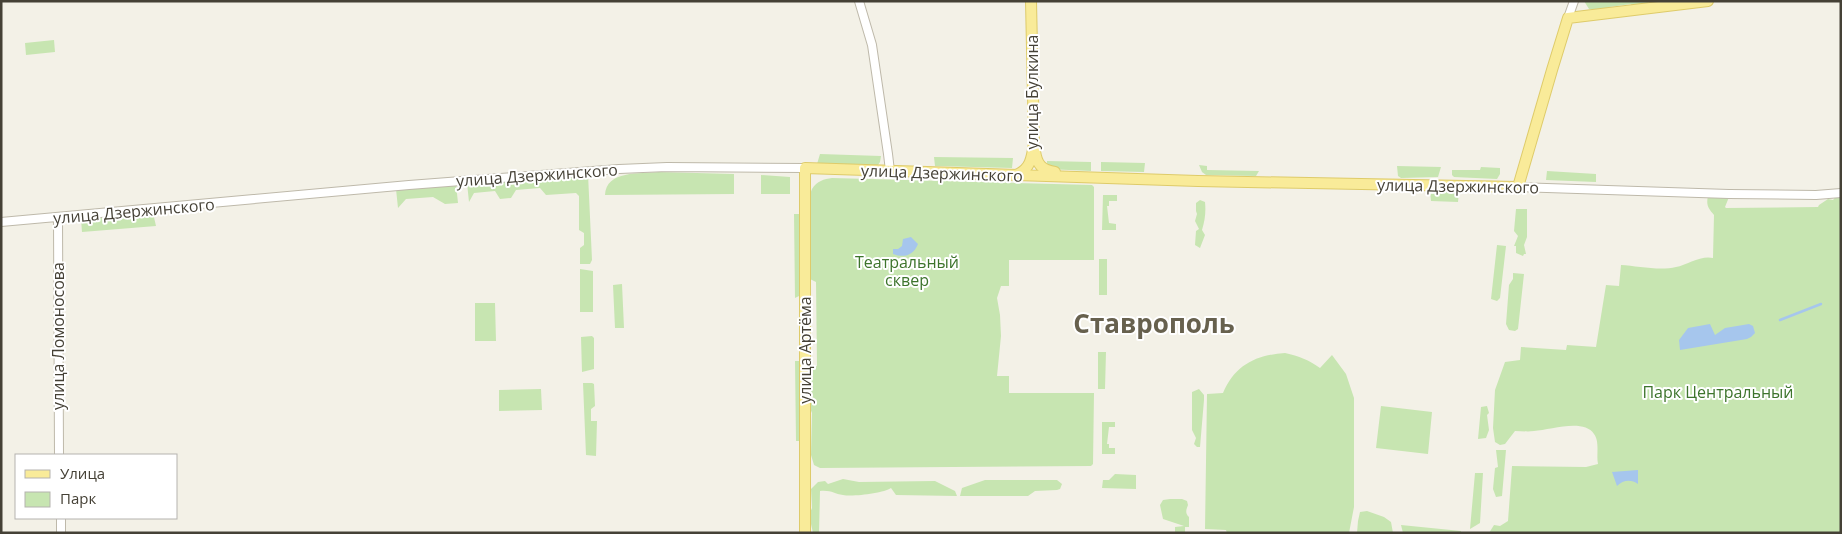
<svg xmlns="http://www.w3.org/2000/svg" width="1842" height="534" font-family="'Open Sans',sans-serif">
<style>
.green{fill:#c7e5b1}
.water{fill:#a6c6ed}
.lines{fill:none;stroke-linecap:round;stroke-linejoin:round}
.stream{stroke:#a6c6ed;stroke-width:2.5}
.minor-casing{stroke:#beb9aa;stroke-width:10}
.major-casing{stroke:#decb6a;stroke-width:12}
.minor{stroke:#fff;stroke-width:8}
.major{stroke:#f9eb99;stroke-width:10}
.labels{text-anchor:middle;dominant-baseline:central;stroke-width:4;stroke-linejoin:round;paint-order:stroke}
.street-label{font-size:16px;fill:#454136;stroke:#fff}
.park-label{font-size:16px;fill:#3d742c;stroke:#fff}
.town-label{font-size:26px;font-weight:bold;fill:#67614e;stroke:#fff}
</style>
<rect width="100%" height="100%" fill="#f3f1e7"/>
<path class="green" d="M1584,1h65l-2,3 -15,3 -1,-3 -22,3 -5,3 -15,-1z
M54,40l1,12 -29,3 -1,-12z
M820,154l61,2 -1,6 -2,3 -61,-1z
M934,157l79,1 -1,10 -77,-2z
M1047,161l44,1v9l-44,-2z
M1101,162l44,1 -1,9 -43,-1z
M1199,165l8,1v4l52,1 -3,5 -50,-1 -4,-3z
M1397,166l44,1 -3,10 -37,1 -3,-2z
M1481,167l19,1v6l-3,5 -43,-2 -2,-2v-5h28z
M1547,171l49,3v8l-50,-2z
M659,172l75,2v20l-129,1c1,-25 35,-21 54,-23z
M588,174l4,86 -2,4h-10v-16l4,-3v-12l-5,-3v-34l-3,-3 -30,2 -6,-7 -24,2 -5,8 -11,1 -5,-8 -21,2 -5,9 -2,-19z
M761,175l29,2v17h-29z
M832,178l260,7 2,2v73h-85v26h-8l-4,12 3,17 1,21 -4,40h12v17h85l-1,71 -2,2 -271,2 -6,-3 -3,-10 1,-42 -2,-5v-39l7,-3 -1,-84 -6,-3c0,-18 -4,-79 2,-90 5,-8 12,-10 20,-11z
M456,184l2,19 -13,1 -12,-7 -27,2 -8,9 -2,-19z
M1430,191h29l-1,11 -27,-1z
M1841,191v342h-352l5,-8 6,1 8,-5 4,-55 74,1 12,-3c-2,-9 2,-22 -4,-30 -10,-16 -44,-4 -60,-3 -6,1 -13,0 -19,0l-10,13 -5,1 -5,-3 -2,-14 2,-38 10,-28 15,-2 1,-13 45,3 1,-5 29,2 10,-62 13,1 2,-21c16,1 39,6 55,2 11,-2 25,-12 37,-9l1,-43c-6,-7 -8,-10 -6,-19l23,-4 -6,15 1,1 92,-1 1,-2 9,-6 5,1z
M1103,195h14v6h-8v5h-2l2,17 7,1v6h-14z
M1200,200l5,2c1,10 0,18 -3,28l3,5 -5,13 -5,-3 1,-14 3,-2 -4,-8 2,-7 -1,-3v-8z
M1516,209h11v28l-3,8 2,9h-2l-1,2 -7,-3v-7h-2l4,-10 -4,-5z
M153,213l3,13 -74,6 -1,-13z
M794,214h5v82l-4,2z
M1497,245l9,1 -6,52 -3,3 -6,-2z
M1099,259h8v36h-8z
M580,269l13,2v41h-13z
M1513,273l11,1 -6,55 -3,2 -6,-1 -3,-6 3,-39 4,-6z
M622,284l2,44h-9l-2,-43z
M475,303h20l1,38h-21z
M592,336l2,2v31l-12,3 -1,-35z
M1098,352h8l-1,37h-7z
M1285,353c14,3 24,7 35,15l12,-13 14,19 8,24v109l-5,26h-122l-1,-3 -21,-1 2,-135 16,-1c12,-28 33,-38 62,-40z
M795,361h5v80h-4z
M583,383h9l2,1 1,22 -4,3v12h6l-1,35 -10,-1z
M541,389l1,21 -43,1v-21z
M1199,389l5,6v5l-4,47h-3l-3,-3 2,-6 -4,-8v-38z
M1381,406l51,6 -4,42 -52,-6z
M1487,406l2,7 -2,2 2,15 -3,8 -8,1 3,-32z
M1102,422h13v5h-6l-2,17h2v4h6v6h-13z
M1496,450h10l-4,46 -6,1 -3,-8 2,-21 3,-1z
M1475,473h8l-3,50 -10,6z
M1115,474l21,1v14l-34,-1 1,-8h6z
M843,479l16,3 76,-1 20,10 2,5 -61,-1 -5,-7c-7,5 -38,9 -48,7 -9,-1 -11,-5 -23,-4l-1,42h-6l-4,-18 3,-7 -1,-19 7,-7 7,-1 3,3z
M985,480h72l5,4 -2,5 -3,1 -22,1 -7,5h-68l2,-8z
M1170,499h12l5,2 1,4c-2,5 -3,8 1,12v10h-4v6h-10v-6l9,-1 -21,-7 -3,-14 3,-5z
M1367,511l17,6 7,5 2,11h-36l1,-12 2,-9z
M1401,525l60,6v2h-58z"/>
<path class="water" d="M911,237l7,7c-5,12 -14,14 -25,10v-5h5l4,-3 1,-7z
M1710,324l5,11 10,-7 24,-4 4,2 2,7 -4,4 -4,2 -67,11 -1,-10 9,-12z
M1638,470v14c-7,-5 -15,-4 -21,2l-5,-14z"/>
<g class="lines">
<path class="stream" d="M1780,320l41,-16"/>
<defs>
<path id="minor" d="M859,1l13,44 16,109 2,17
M1568,18l6,-17
M1518,187l211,7 87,1 25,-2
M58,218l1,237
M1,222l408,-37 210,-16 48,-2 138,1
M61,518v15"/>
<path id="major" d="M1035,151c2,14 7,19 20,21
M1016,175c15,-6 16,-18 18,-32l-3,-142
M805,533v-365l393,13 320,6 34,-117 16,-52 140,-17"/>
</defs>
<use href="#minor" class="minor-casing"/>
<use href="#major" class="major-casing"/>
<use href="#minor" class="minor"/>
<use href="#major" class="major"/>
</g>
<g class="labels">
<g class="street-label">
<text transform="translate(1032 92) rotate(-90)">улица Булкина</text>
<text transform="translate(942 173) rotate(2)">улица Дзержинского</text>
<text transform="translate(537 175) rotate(-4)">улица Дзержинского</text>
<text transform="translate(1458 186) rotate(1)">улица Дзержинского</text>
<text transform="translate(134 211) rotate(-5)">улица Дзержинского</text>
<text transform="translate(58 336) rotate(-90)">улица Ломоносова</text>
<text transform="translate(805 350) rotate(-90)">улица Артёма</text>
</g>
<g class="park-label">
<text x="907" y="262">Театральный<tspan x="907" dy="18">сквер</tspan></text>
<text x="1718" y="392">Парк Центральный</text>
</g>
<g class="town-label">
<text x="1154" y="323">Ставрополь</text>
</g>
</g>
<rect width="1842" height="534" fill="none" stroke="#454136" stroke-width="5"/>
<rect x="15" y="454" width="162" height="65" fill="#ffffff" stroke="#b5b3af"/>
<rect x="25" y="470" width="25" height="8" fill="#f9eb99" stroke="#b5b3af"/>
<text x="60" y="479" font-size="15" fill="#454136">Улица</text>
<rect x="25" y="492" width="25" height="15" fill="#c7e5b1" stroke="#b5b3af"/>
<text x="60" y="504" font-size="15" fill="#454136">Парк</text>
</svg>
